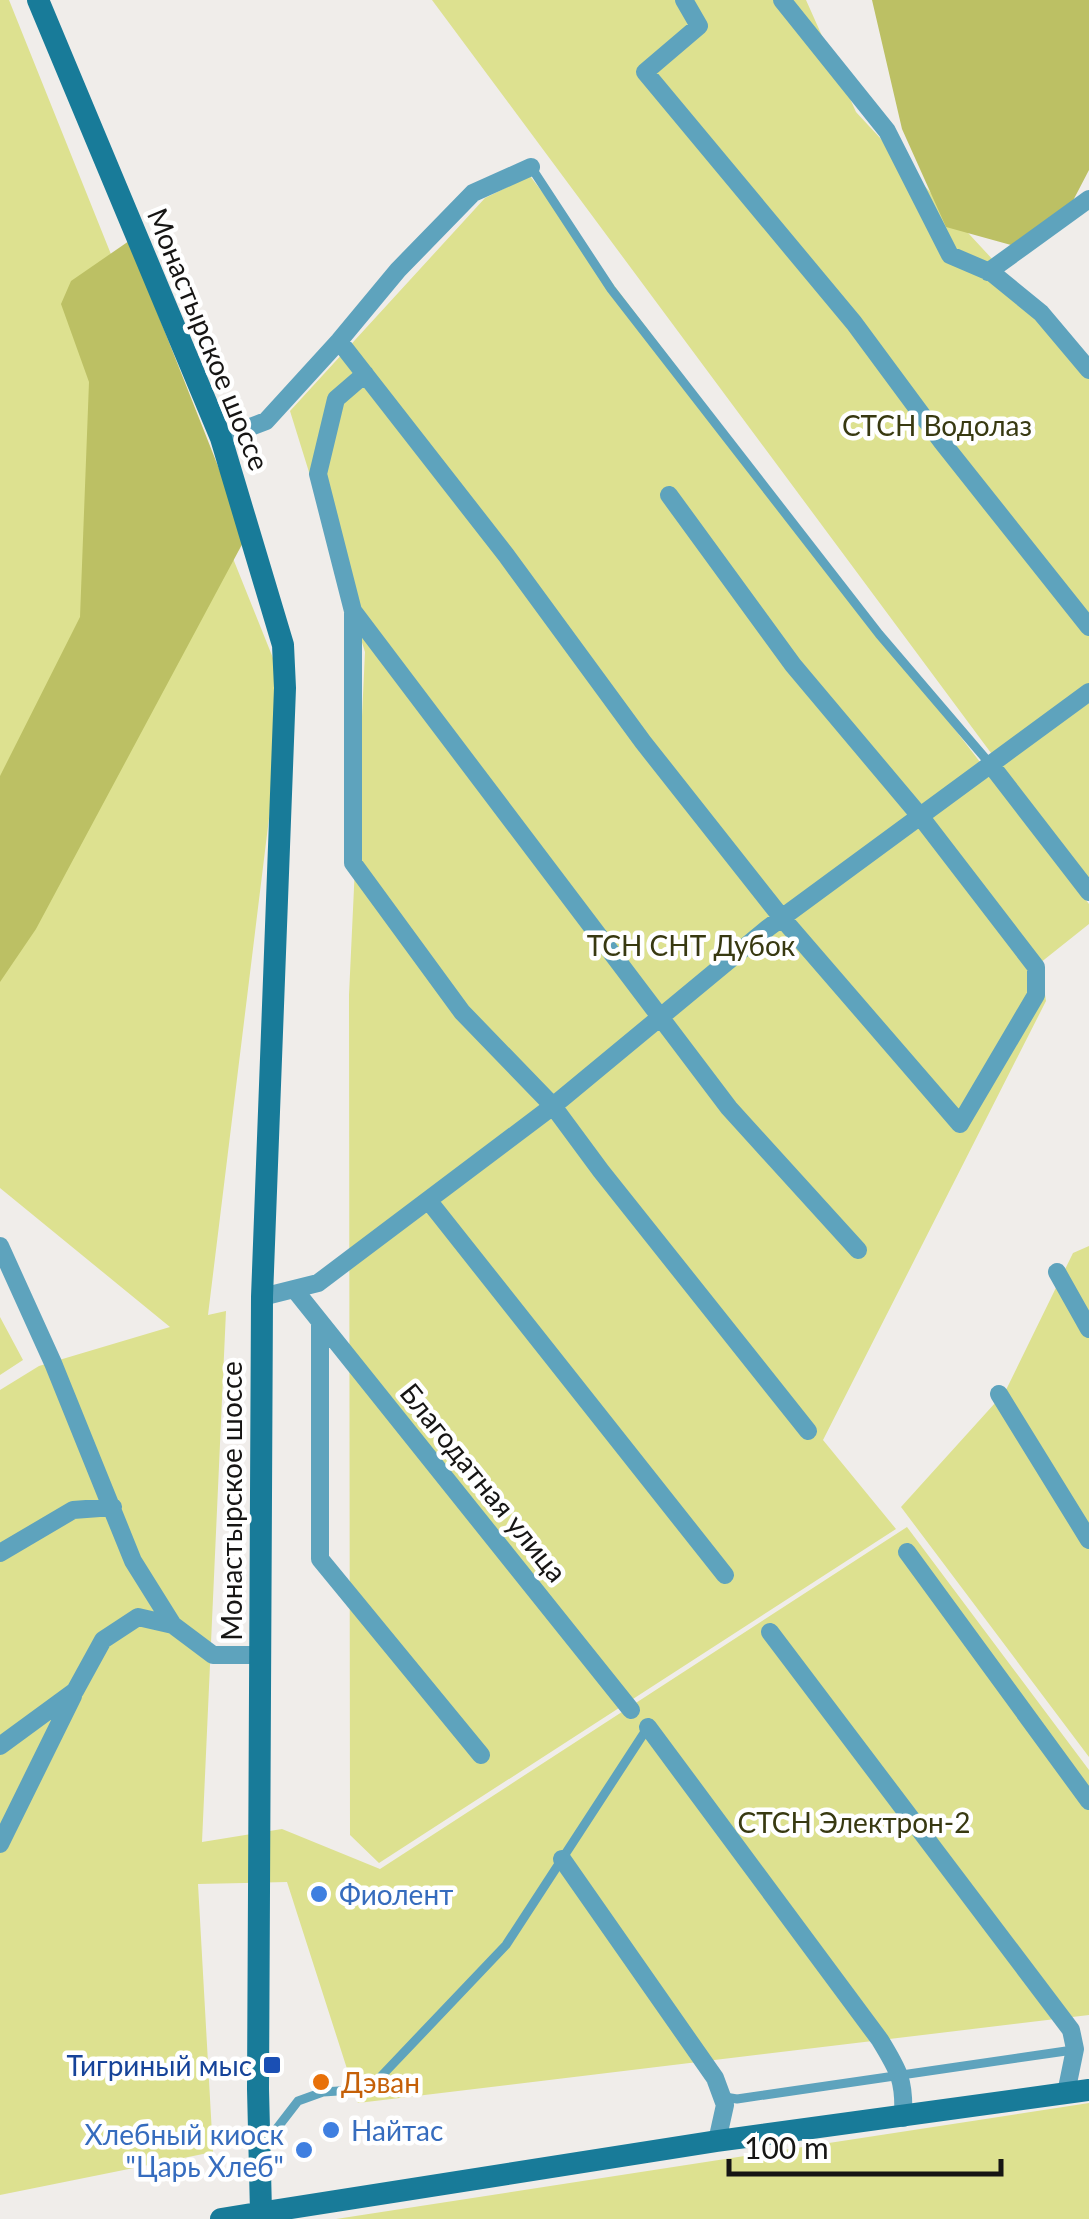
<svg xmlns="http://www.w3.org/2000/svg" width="1089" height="2219" font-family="Lato,sans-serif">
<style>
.green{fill:#dde190}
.forest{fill:#bcc064}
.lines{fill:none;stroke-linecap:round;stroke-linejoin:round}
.lane{stroke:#5ea3bd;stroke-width:9}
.street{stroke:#5ea3bd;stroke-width:18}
.secondary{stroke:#187b99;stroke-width:22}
.shop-dot{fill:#3f7fe0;stroke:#fff;stroke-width:4}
.transit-dot{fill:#1a4fb4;stroke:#fff;stroke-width:4}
.food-dot{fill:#e8710a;stroke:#fff;stroke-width:4}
.labels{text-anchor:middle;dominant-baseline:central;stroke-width:9;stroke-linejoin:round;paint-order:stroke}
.street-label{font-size:28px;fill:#161514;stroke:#fff}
.park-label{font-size:28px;fill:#383911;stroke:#fff}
.shop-label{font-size:28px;fill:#366cbe;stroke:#fff;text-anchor:start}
.transit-label{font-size:28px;fill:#164399;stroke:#fff;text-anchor:end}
.food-label{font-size:28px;fill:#c56008;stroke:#fff;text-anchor:start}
</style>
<rect width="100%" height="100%" fill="#f0edea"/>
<path class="green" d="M0,0h9l276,688 -77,627 18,-4 -24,531 80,-13 98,40 527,-342 182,243v245l-731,88 -71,-221 -89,2 15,268 -213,43v-805l39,-24 131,-39 -170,-139z
M432,0h374l50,112 164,177 69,81v515z
M530,176l559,728v20l-49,39 6,38 -223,439 73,89 -517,334 -29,-28 -1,-840 16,-343 -75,-241 195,-213z
M1089,1246v511l-188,-250 104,-115 68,-139z
M0,1317l23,43 -23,15z
M1089,2103v116h-753z"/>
<path class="forest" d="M872,0h217v170l-24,46 -54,29 -65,-18 -44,-98z
M129,241l117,296 -210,392 -36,53v-206l80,-159 9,-235 -28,-78 10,-23z"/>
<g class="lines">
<path class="lane" d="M531,167l80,122 268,345 112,131
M725,2097l12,2 336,-49
M264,2145l34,-44 25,-9 46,-3 137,-144 142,-218"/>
<path class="street" d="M684,0l15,26 -54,46 209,251 88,119 147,185
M782,0l105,131 63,124 42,18 49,40 48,57
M988,272l101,-73
M339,341l167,214 137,187 139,176 178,206 76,-129v-28l-116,-151 -127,-151 -124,-170
M365,374l-29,25 -18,75 35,137v252l109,149 91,94 48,65 207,260
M221,438l45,-17 73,-80 59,-71 75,-77 58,-26
M353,611l376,497 129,142
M991,765l98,127
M428,1200l297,375
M0,1246l53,117 80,198 40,64 40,30h47
M1057,1272l32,57
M294,1289l337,421
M262,1297l56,-14 235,-177 215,-178 321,-236
M320,1322v237l161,196
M999,1394l90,146
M907,1552l182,249
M0,1553l73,-43 40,-3
M770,1632l301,398 4,19 -9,44
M648,1727l232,313c19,31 25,41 23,78
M0,1746l75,-55 28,-51 35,-23 35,8
M0,1844l73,-148
M562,1859l153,219 10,27 -8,36"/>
<path class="secondary" d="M38,0l183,438 62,207 2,43 -23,609 -4,792 3,123
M221,2219l496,-78 372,-51"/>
</g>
<g class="shop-dot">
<circle cx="319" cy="1894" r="10"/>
<circle cx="331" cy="2130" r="10"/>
<circle cx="304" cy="2150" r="10"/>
</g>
<rect class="transit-dot" x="262" y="2055" width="20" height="20" rx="5"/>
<circle class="food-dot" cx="321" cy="2082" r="10"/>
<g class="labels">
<g class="street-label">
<text transform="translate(209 339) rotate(68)">Монастырское шоссе</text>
<text transform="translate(484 1482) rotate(51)">Благодатная улица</text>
<text transform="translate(231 1501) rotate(-90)">Монастырское шоссе</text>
</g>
<g class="park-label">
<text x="937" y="425">СТСН Водолаз</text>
<text x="691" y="945">ТСН СНТ Дубок</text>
<text x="854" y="1822">СТСН Электрон-2</text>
</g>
<g class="shop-label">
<text x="339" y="1894">Фиолент</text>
<text x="351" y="2130">Найтас</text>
<text x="284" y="2134" text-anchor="end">Хлебный киоск<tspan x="284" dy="32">"Царь Хлеб"</tspan></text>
</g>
<g class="transit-label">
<text x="252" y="2065">Тигриный мыс</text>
</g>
<g class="food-label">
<text x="341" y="2082">Дэван</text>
</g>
</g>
<path d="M729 2159v15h272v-15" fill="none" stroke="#161514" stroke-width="5"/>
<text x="744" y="2159" font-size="30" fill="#161514" stroke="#ffffff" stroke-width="8" paint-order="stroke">100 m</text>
</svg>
